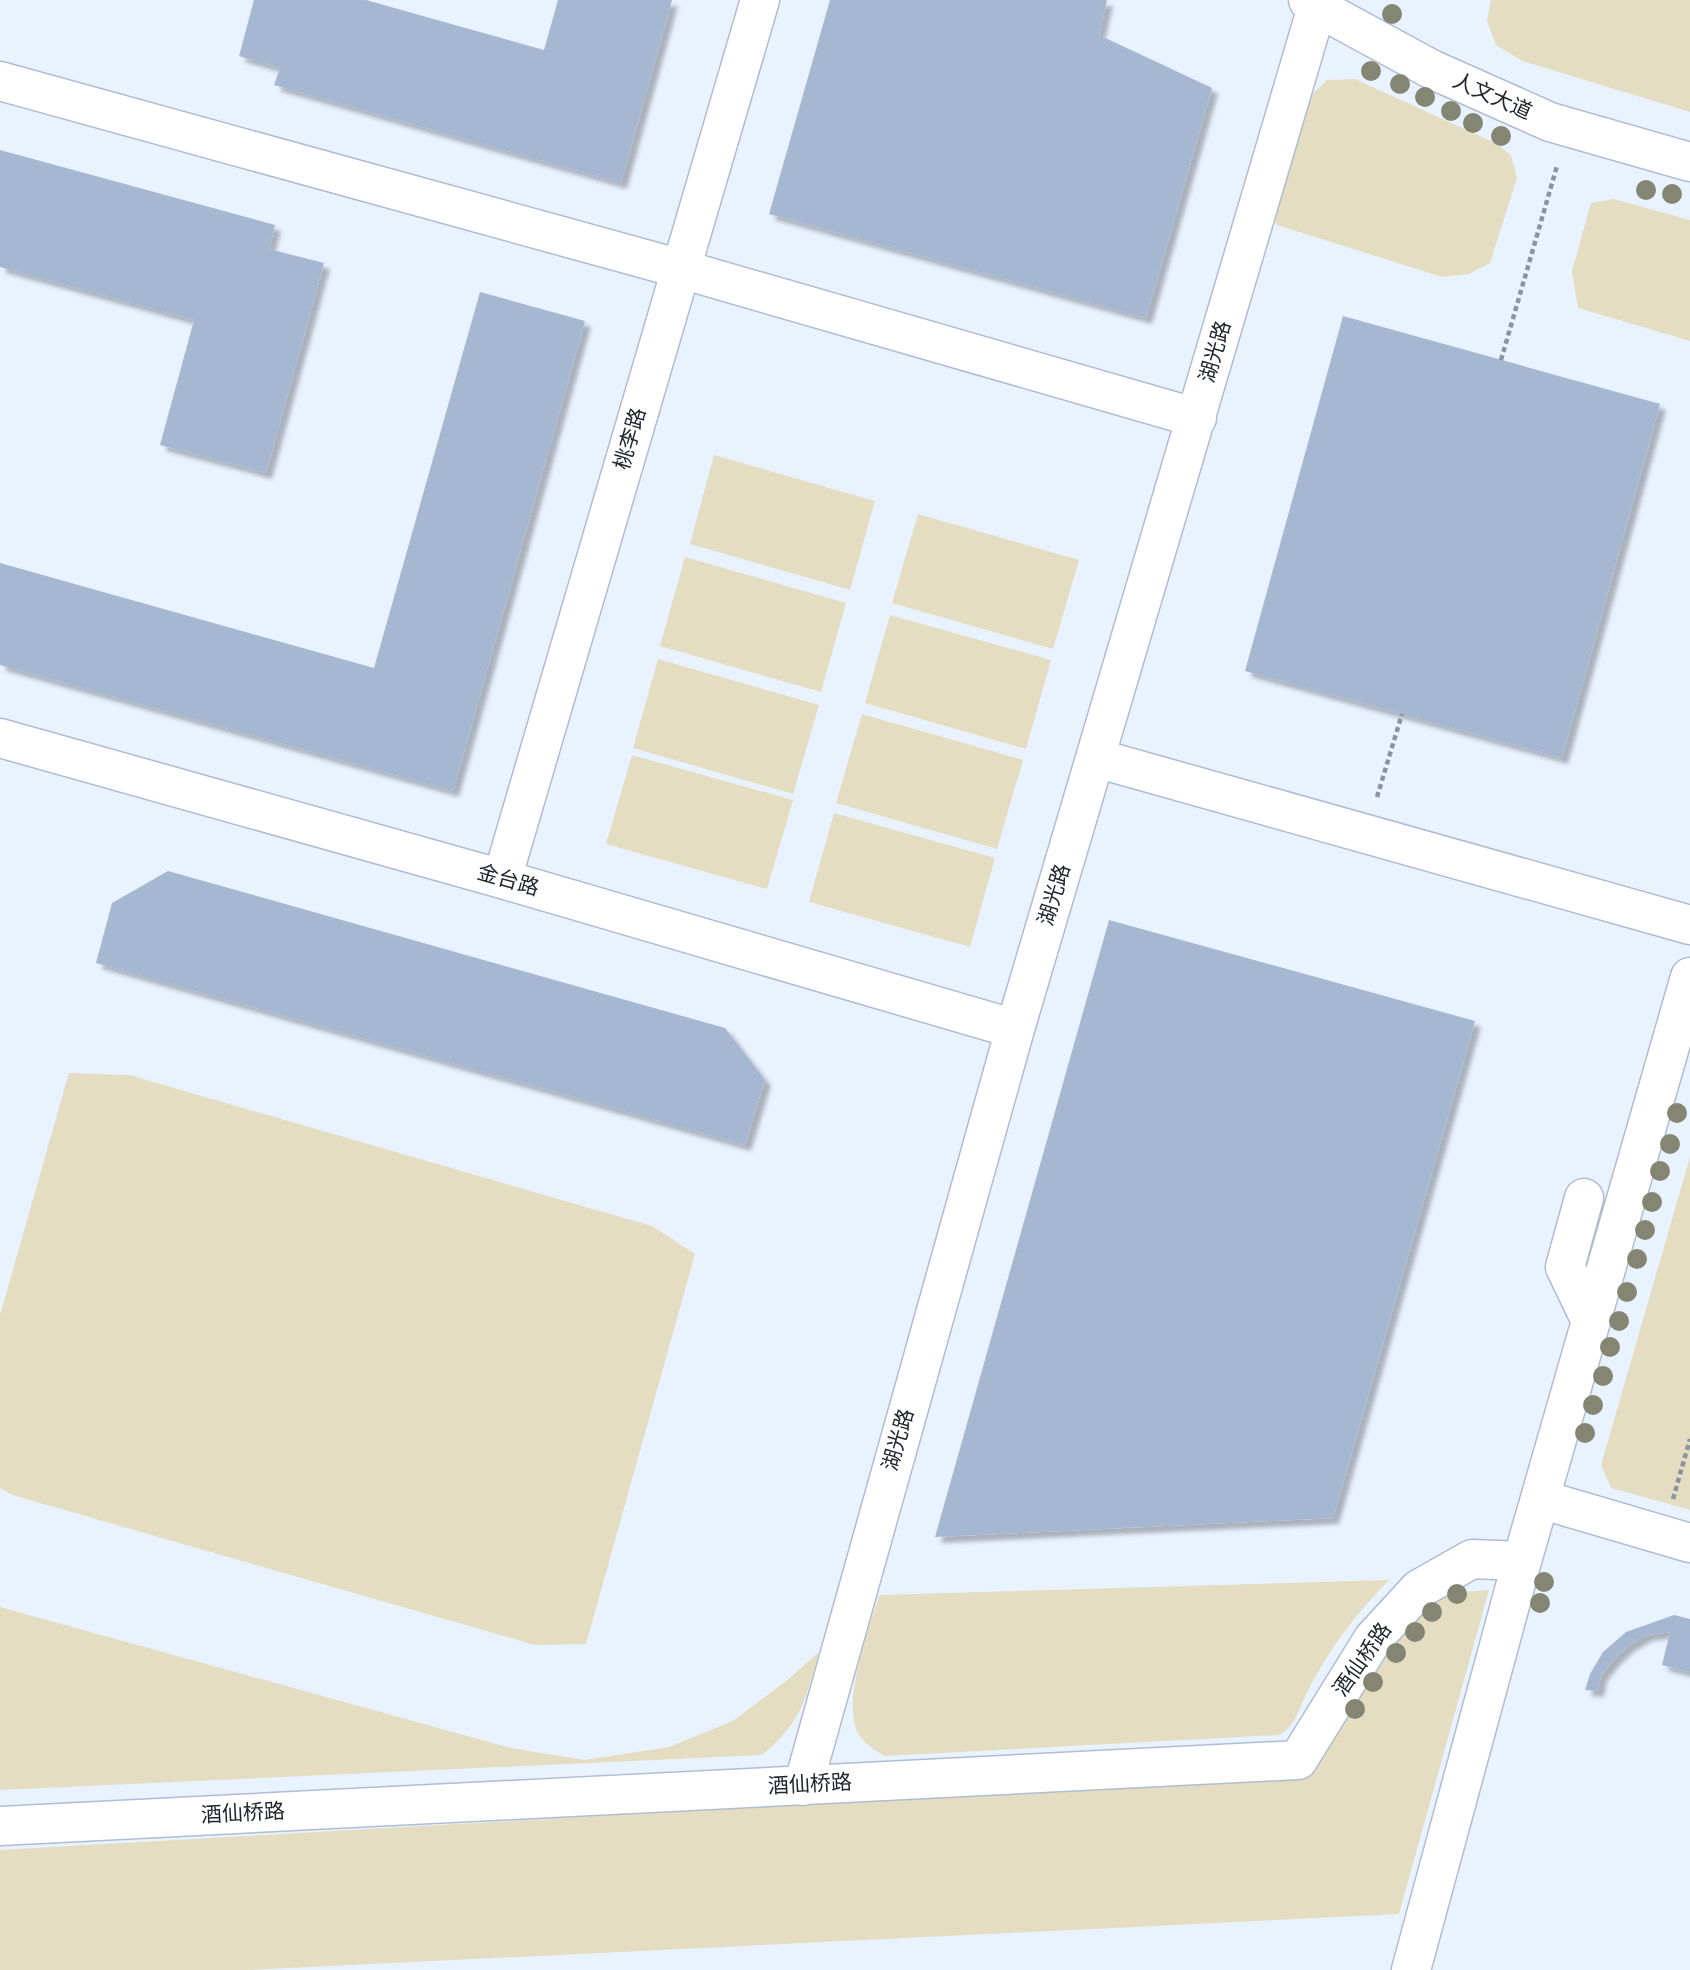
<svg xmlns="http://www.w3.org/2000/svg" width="1690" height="1970" font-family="Spectral,'Noto Sans SC',serif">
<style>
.green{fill:#e5ddc1}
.building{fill:#a6b8d1;filter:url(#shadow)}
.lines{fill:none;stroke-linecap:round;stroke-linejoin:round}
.minor-casing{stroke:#afbdd2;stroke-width:41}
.path{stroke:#8c939e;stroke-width:4.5;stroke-dasharray:5 3.5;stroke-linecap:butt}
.minor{stroke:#fff;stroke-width:38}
.tree{fill:#858574}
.labels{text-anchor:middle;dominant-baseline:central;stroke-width:5;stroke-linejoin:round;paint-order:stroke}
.street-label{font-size:21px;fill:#20262d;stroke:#fff}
</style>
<defs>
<filter id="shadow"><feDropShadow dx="6" dy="6" stdDeviation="2" flood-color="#0004"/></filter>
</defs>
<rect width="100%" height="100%" fill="#e9f2ff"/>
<path class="green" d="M1491,0h199v112l-168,-51 -26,-16 -9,-24z
M1355,79l140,64 16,12 6,23 -27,85 -21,11 -27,3 -165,-52 -5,-11 35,-115 20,-19z
M1614,199l76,21v121l-112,-33 -6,-37 19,-68z
M714,455l161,46 -25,89 -160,-46z
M918,514l161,46 -26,89 -161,-46z
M685,557l161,46 -25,89 -161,-46z
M890,615l161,45 -25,89 -161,-46z
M658,659l161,46 -26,89 -160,-46z
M862,714l161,46 -26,89 -161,-46z
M632,755l161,45 -26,89 -161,-45z
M834,813l161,45 -25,89 -161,-45z
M69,1073l60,2 523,151 43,28 -109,390 -51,1 -523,-150 -12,-7v-173z
M1690,1157v353l-79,-22 -10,-23z
M1389,1580c-37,39 -62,71 -86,121 -6,14 -10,27 -24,34l-395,21c-7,-5 -16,-10 -22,-17 -25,-27 8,-112 17,-144z
M1489,1590l-90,324 -1148,56h-251v-120l1270,-72 150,-161 28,-24z
M0,1607l511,141 74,12 84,-13 64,-26 53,-40 33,-29c-14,48 -17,70 -57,103l-762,35z"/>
<path class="building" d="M254,0h112l178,50 14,-50h114l-51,183 -347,-98 6,-17 -41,-12z
M830,0h277l-8,35 113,53 -66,230 -377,-104z
M0,150l275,75 -6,24 55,14 -58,210 -106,-28 34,-125 -194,-53z
M480,292l105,29 -132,470 -453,-126v-102l374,105z
M1343,316l317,88 -98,354 -317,-87z
M168,871l557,157 40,52 -20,65 -649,-182 16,-60z
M1109,920l366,101 -142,497 -398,19z
M1674,1615l16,4v53l-28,-7 8,-33 -23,3 -18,10 -15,14 -13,16 -3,16 -13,-1 5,-16 13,-22 23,-20z"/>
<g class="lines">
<defs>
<path id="minor" d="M1308,0l9,7 114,62 119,53 140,40
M0,81l681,188 516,149
M0,738l502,141 513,150
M1096,758l594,167
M502,879l258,-879
M1584,1198l-19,69 26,54
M1540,1499l150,44
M803,1786l212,-757 302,-1022
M0,1826l1298,-66 75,-121 46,-50 53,-30 50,2
M1411,1970l111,-409 168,-584"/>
</defs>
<use href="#minor" class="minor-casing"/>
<path class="path" d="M1501,360l56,-194
M1377,797l25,-83
M1673,1499l17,-60"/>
<use href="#minor" class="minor"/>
</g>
<g class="tree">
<circle cx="1392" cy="14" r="10"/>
<circle cx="1371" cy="71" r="10"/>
<circle cx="1400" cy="84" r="10"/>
<circle cx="1425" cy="97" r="10"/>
<circle cx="1451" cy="111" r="10"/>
<circle cx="1473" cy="123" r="10"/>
<circle cx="1501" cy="136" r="10"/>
<circle cx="1646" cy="190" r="10"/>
<circle cx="1672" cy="194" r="10"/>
<circle cx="1677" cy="1113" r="10"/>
<circle cx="1670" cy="1144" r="10"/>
<circle cx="1660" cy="1171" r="10"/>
<circle cx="1652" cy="1202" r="10"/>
<circle cx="1645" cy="1230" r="10"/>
<circle cx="1637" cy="1259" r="10"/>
<circle cx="1627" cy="1292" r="10"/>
<circle cx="1619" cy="1321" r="10"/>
<circle cx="1610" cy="1347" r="10"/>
<circle cx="1603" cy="1376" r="10"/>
<circle cx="1593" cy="1405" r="10"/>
<circle cx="1585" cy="1433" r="10"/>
<circle cx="1544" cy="1582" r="10"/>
<circle cx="1457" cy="1594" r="10"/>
<circle cx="1540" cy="1603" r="10"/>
<circle cx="1432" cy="1612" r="10"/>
<circle cx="1415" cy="1632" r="10"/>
<circle cx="1396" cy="1653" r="10"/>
<circle cx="1373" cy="1682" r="10"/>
<circle cx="1355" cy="1709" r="10"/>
</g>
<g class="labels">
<g class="street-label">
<text transform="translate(1492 97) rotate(24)">人文大道</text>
<text transform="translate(1216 352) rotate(-74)">湖光路</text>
<text transform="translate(631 439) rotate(-74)">桃李路</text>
<text transform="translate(508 881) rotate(16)">金台路</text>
<text transform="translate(1055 895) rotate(-73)">湖光路</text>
<text transform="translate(899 1440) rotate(-74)">湖光路</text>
<text transform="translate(1363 1660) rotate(-55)">酒仙桥路</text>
<text transform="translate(810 1785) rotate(-3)">酒仙桥路</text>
<text transform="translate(243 1814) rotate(-3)">酒仙桥路</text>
</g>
</g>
</svg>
